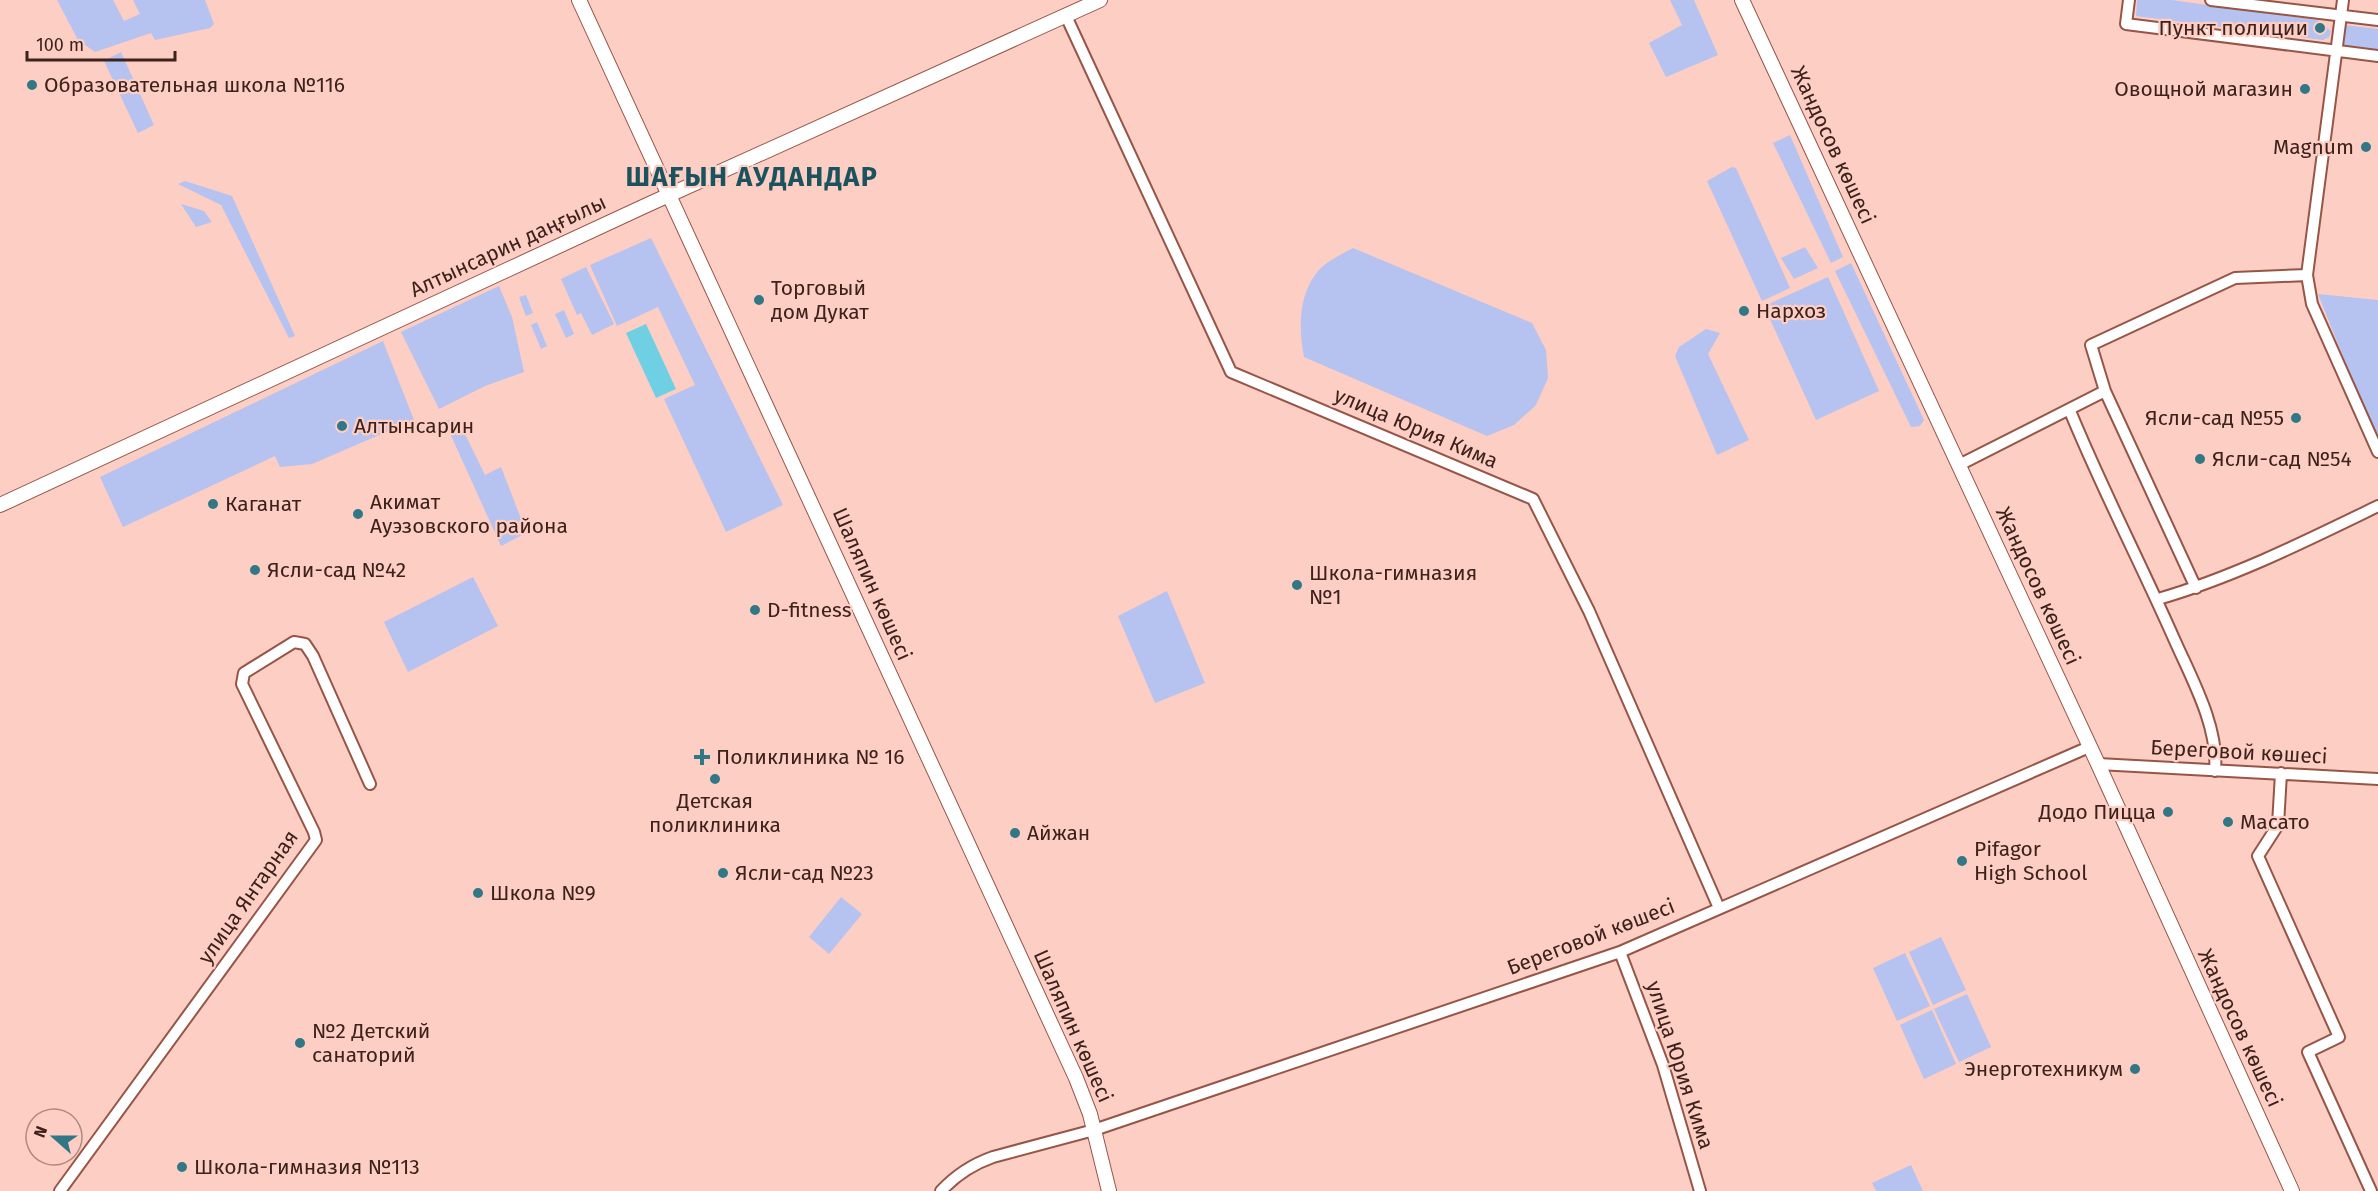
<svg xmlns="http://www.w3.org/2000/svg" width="2378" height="1191" font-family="'Fira Sans',sans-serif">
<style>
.green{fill:#b6c2ef}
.water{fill:#6fd0e4}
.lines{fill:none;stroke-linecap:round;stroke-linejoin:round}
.minor-casing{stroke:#975547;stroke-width:14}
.secondary-casing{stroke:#975547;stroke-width:16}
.minor{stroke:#fff;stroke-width:10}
.secondary{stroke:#fff;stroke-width:14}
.poi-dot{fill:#317785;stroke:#fdcec4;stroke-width:2}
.labels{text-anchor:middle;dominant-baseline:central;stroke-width:4.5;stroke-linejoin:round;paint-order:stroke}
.poi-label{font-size:21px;fill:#3d211b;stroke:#fdcec4;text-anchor:start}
.street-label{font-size:21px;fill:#3d211b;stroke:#fdcec4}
.district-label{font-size:27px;font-weight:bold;letter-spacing:1.5px;fill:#1a525d;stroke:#fdcec4}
</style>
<rect width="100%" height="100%" fill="#fdcec4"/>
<path class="green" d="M57,0h56l11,21 16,-7 -7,-14h72l9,24 -4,4 -55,12 -4,-7 -56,19 -17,-12z
M1670,0h24l24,55 -52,22 -17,-34 33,-18z
M2137,0h34l147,20 13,11 -2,6 -6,3 -187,-24z
M2344,25l34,4v21l-36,-4z
M121,52l33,73 -16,8 -34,-72z
M1790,135l53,122 -12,6 -58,-120z
M1732,167l4,1 54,120 -28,13 -55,-120z
M185,181l47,15 63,140 -6,2 -68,-133 -43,-21z
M181,204l23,7 8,11 -16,5z
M651,238l132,267 -57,27 -62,-133 31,-14 -37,-78 -41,19 -27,-61z
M1805,247l13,21 -24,11 -13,-21z
M1353,248l179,75 14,27 2,28 -12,27 -22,20 -27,11 -183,-79c-5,-27 -6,-58 11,-82 8,-12 25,-20 38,-27z
M1851,263l73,157 -4,6 -9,1 -76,-156z
M586,267l28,57 -22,11 -11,-22 -4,2 -16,-36z
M1828,277l51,114 -63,29 -52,-114z
M499,286l13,31 12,55 -39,14 -46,23 -38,-77z
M2318,294l60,6v138l-16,-34z
M526,295l7,18 -7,3 -7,-19z
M564,310l10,24 -8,4 -11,-24z
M537,322l10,24 -6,3 -10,-24z
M1706,329l14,4 -12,21 41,86 -32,15 -42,-99 4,-9z
M383,341l31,79 -102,44 -32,3 -5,-11 -152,71 -23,-50z
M444,420h14l27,55 16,-8 24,62 -3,6 -21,11z
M473,577l25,49 -90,46 -24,-50z
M1167,591l38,92 -50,20 -37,-87z
M841,897l21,17 -33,40 -20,-17z
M1941,937l25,53 -33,15 -24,-53z
M1905,953l25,53 -33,15 -24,-53z
M1967,994l24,53 -32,15 -25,-53z
M1932,1010l24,54 -32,15 -24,-54z
M1911,1165l12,26h-47l-4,-8z"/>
<path class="water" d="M646,324l30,65 -20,9 -30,-65z"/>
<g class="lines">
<defs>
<path id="minor" d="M2129,0l-3,24 252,32
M2211,0l167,20
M2343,0l-36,275 5,29 66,148
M1066,16l165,356 302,127 56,112 130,297
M2105,391l91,197
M2070,411c32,78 71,153 105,230 17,38 44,87 40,130
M1959,465l146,-74 -14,-46 144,-67 72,-3
M2158,599c76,-22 148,-58 220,-93
M2098,764l280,15
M2281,773l-3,52 -20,31 81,181 -31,15 63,139
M1620,952l43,113 37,126
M60,1191l256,-351 -2,-8 -72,-148 2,-11 50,-31 11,2 8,12 57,128
M941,1191c15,-16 32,-27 52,-34l101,-27 526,-178 469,-205"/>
<path id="secondary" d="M579,0l497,1078 14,36 19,77
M1742,0l356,764 194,427
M0,505l647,-300 453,-205"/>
</defs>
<use href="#minor" class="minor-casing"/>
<use href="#secondary" class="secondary-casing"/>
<use href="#minor" class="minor"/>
<use href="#secondary" class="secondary"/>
</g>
<g class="poi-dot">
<circle cx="2320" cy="28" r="6"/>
<circle cx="32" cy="85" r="6"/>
<circle cx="2305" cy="89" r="6"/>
<circle cx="2366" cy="147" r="6"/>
<circle cx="759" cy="300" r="6"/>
<circle cx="1744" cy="311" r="6"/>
<circle cx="2296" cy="418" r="6"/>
<circle cx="342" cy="426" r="6"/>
<circle cx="2200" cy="459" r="6"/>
<circle cx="213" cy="504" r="6"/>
<circle cx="358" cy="514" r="6"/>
<circle cx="255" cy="570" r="6"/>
<circle cx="1297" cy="585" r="6"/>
<circle cx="755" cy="610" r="6"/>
<path d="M699 748h6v6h6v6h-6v6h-6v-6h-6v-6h6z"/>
<circle cx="715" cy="779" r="6"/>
<circle cx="2168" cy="812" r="6"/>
<circle cx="2228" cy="822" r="6"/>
<circle cx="1015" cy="833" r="6"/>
<circle cx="1962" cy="861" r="6"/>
<circle cx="723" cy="873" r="6"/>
<circle cx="478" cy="893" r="6"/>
<circle cx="300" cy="1043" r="6"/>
<circle cx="2135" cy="1069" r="6"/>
<circle cx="182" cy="1167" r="6"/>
</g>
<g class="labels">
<g class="poi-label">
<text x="2308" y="28" text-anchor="end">Пункт полиции</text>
<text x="44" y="85">Образовательная школа №116</text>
<text x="2293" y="89" text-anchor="end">Овощной магазин</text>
<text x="2354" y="147" text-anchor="end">Magnum</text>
<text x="771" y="288">Торговый<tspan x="771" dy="24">дом Дукат</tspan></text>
<text x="1756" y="311">Нархоз</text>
<text x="2284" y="418" text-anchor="end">Ясли-сад №55</text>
<text x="354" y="426">Алтынсарин</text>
<text x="2212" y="459">Ясли-сад №54</text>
<text x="370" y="502">Акимат<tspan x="370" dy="24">Ауэзовского района</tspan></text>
<text x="225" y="504">Каганат</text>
<text x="267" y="570">Ясли-сад №42</text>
<text x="1309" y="573">Школа-гимназия<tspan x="1309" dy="24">№1</tspan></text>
<text x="767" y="610">D-fitness</text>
<text x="716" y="757">Поликлиника № 16</text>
<text x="715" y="801" text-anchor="middle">Детская<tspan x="715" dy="24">поликлиника</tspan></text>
<text x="2156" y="812" text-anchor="end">Додо Пицца</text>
<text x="2240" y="822">Масато</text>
<text x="1027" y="833">Айжан</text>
<text x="1974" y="849">Pifagor<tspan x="1974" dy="24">High School</tspan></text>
<text x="735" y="873">Ясли-сад №23</text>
<text x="490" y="893">Школа №9</text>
<text x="312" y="1031">№2 Детский<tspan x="312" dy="24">санаторий</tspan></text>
<text x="2123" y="1069" text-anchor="end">Энерготехникум</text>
<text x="194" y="1167">Школа-гимназия №113</text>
</g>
<g class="street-label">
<text transform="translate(1833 145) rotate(65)">Жандосов көшесі</text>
<text transform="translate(508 246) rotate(-25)">Алтынсарин даңғылы</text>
<text transform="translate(1416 428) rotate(23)">улица Юрия Кима</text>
<text transform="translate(872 584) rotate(66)">Шаляпин көшесі</text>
<text transform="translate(2038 586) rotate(65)">Жандосов көшесі</text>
<text transform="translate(2239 752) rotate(3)">Береговой көшесі</text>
<text transform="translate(248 897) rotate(-55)">улица Янтарная</text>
<text transform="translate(1591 937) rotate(-21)">Береговой көшесі</text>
<text transform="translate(1073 1026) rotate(66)">Шаляпин көшесі</text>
<text transform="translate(2240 1028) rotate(65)">Жандосов көшесі</text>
<text transform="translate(1680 1065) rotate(72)">улица Юрия Кима</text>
</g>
<g class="district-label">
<text x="752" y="177">ШАҒЫН АУДАНДАР</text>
</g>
</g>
<g transform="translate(54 1137) rotate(291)"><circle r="28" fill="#fdcec4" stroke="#b08980" stroke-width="1.5"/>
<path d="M0-4.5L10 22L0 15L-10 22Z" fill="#317785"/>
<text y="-9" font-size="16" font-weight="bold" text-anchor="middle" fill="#3d211b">N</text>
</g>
<path d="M27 51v9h148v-9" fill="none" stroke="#3d211b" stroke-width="3"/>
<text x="36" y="51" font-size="18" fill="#3d211b" stroke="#fdcec4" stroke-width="4.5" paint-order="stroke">100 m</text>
</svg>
